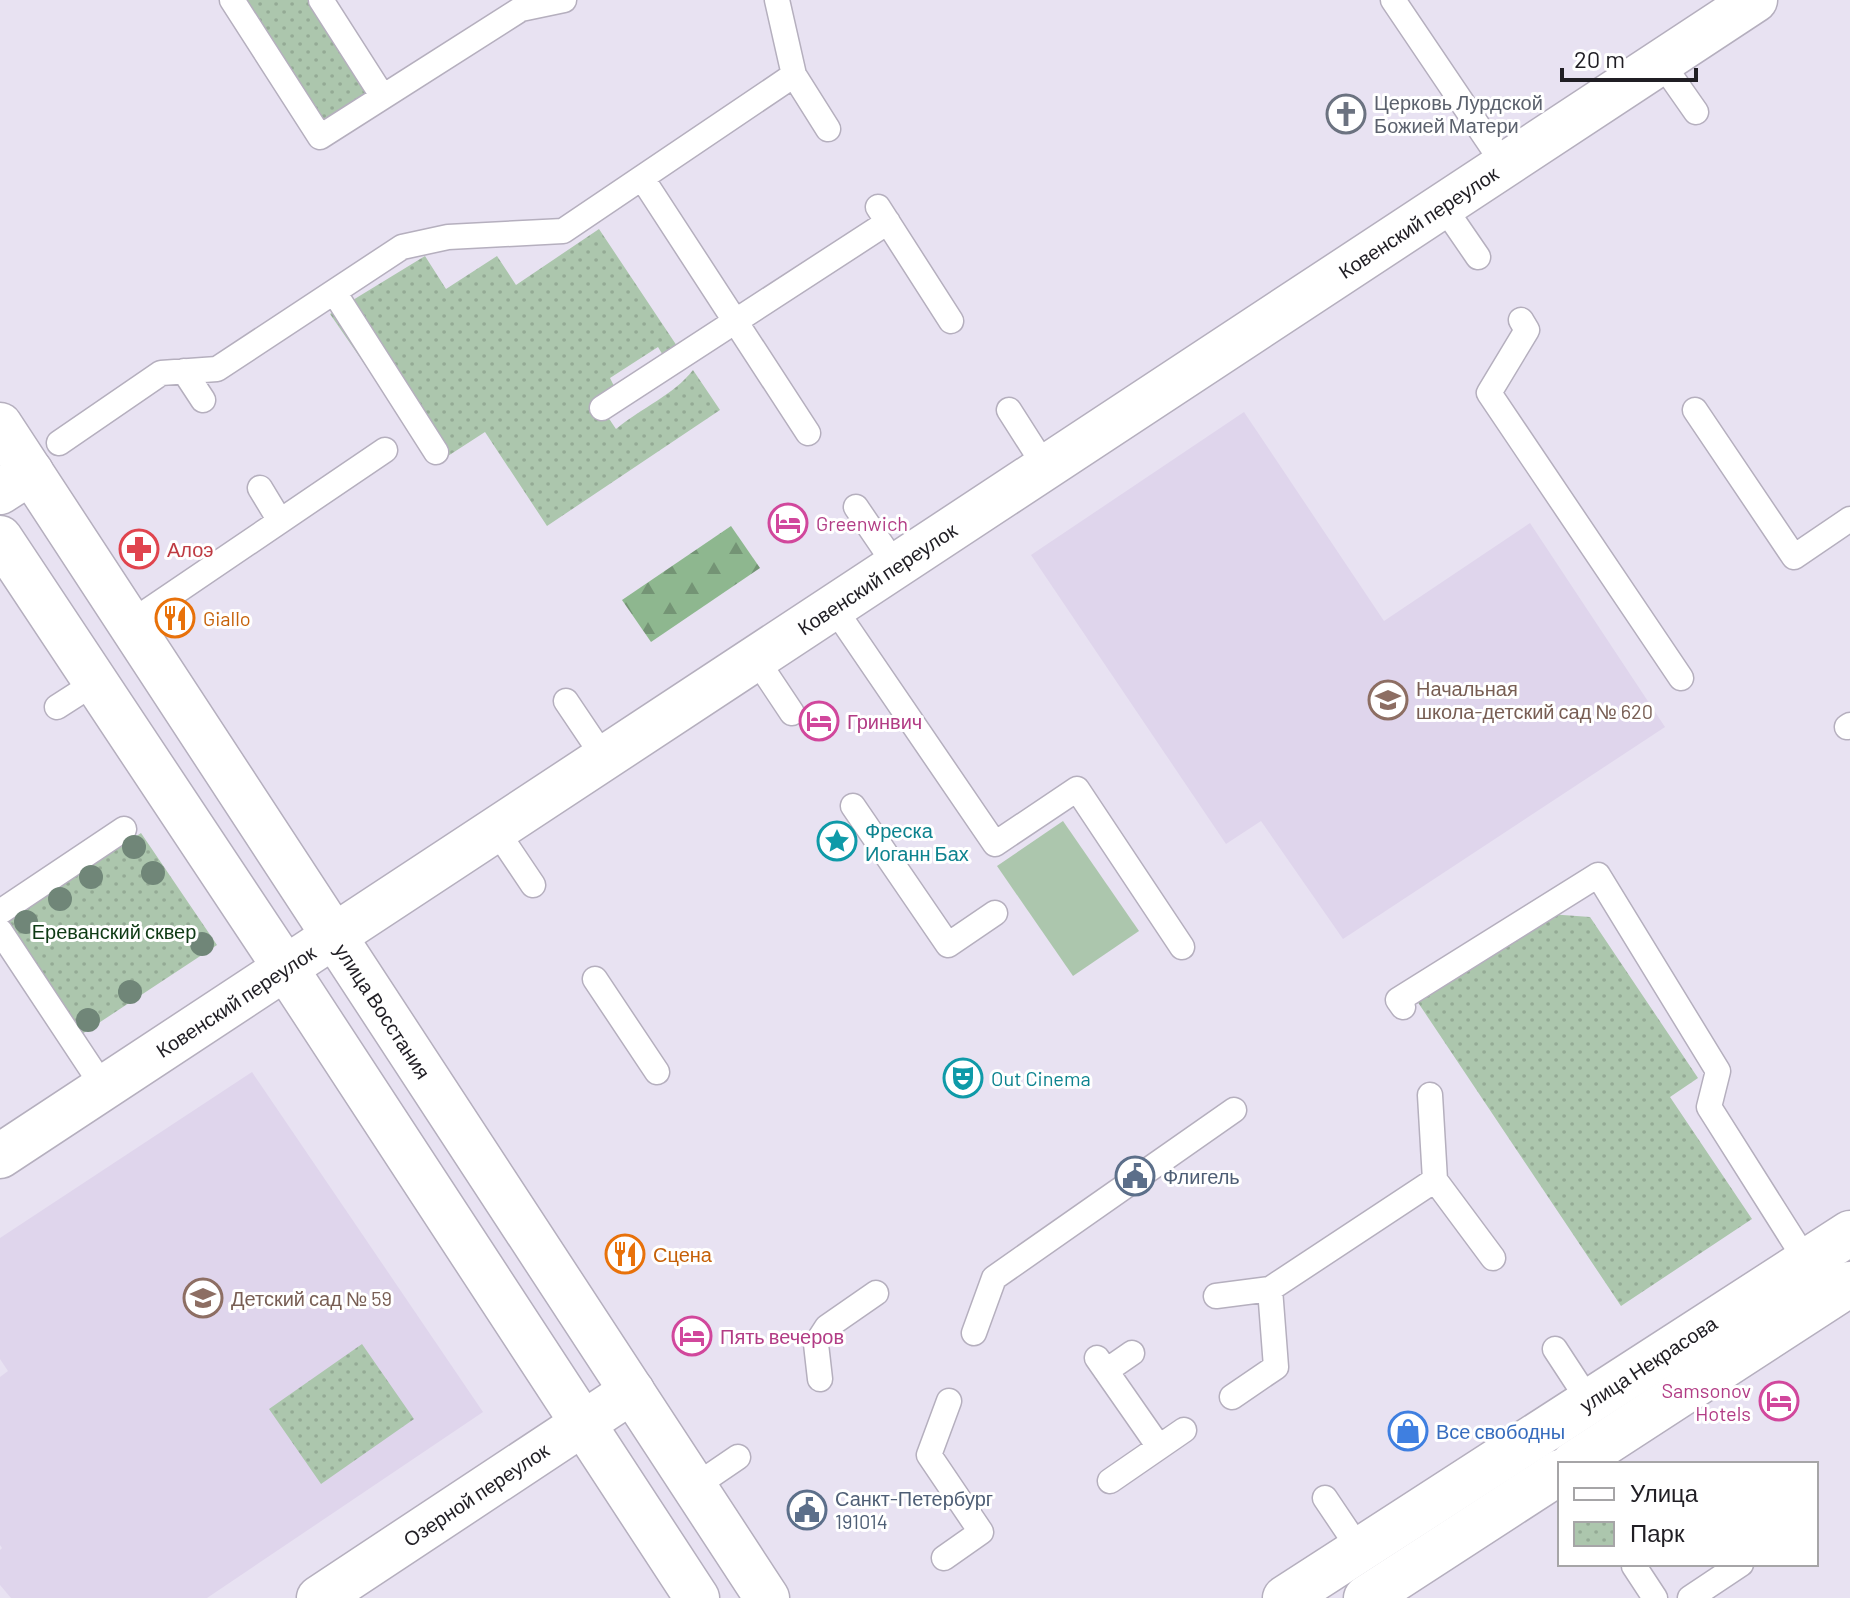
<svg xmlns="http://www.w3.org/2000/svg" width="1850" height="1598" font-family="Barlow,sans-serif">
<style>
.built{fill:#dfd5ec}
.forest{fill:url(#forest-firs)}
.park{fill:url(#park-dots)}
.pitch{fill:#acc6ad}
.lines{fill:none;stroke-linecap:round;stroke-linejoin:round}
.lane-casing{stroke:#b5afbe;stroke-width:27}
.street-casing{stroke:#b5afbe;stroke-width:47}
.secondary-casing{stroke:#b5afbe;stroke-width:47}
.lane{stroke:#fff;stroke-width:24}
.street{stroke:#fff;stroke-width:44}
.secondary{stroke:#fff;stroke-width:44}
.tree{fill:#708678}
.labels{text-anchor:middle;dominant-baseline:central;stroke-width:6;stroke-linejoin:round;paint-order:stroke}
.worship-label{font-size:20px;fill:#5b616d;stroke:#fff;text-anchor:start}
.street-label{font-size:20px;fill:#201e24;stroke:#fff}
.hotel-label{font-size:20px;fill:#b23c85;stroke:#fff;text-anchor:start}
.health-label{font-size:20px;fill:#be3a42;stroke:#fff;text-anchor:start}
.food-label{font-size:20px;fill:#c56008;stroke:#fff;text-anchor:start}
.education-label{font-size:20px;fill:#785e54;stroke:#fff;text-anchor:start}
.culture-label{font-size:20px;fill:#0d838f;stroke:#fff;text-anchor:start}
.park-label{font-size:20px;fill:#0e3a14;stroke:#fff}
.service-label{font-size:20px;fill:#4e5e75;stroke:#fff;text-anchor:start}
.shop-label{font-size:20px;fill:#366cbe;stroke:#fff;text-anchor:start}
</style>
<defs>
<pattern id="forest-firs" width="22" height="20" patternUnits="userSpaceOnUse" patternTransform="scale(2)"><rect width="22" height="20" fill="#8eb78f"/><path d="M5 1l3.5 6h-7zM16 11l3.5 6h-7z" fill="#749475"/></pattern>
<pattern id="park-dots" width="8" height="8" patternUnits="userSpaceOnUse" patternTransform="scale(2)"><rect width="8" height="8" fill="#acc6ad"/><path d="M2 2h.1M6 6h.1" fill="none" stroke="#94aa95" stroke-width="1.8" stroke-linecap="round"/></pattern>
</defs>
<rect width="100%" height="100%" fill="#e8e2f2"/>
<path class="built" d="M1244,412L1384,621L1530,523L1665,727L1343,939L1261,821L1226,844L1031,555Z
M252,1072L483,1412L207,1598H11L0,1585V1550L2,1548L0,1545V1377L8,1371L0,1359V1238Z"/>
<path class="forest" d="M731,526L760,568L651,642L622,600Z"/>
<path class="park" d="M245,0H308L367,94L322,122Z
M599,229L677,346L664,357L658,347L610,378L615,388L597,401L616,429C641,408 674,395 693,370L720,410L547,526L485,432L434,465L330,314L425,256L446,289L497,256L516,285Z
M141,833L217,945L82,1034L8,921Z
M1549,914L1590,917L1698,1078L1670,1097L1752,1219L1621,1306L1415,998Z
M362,1344L414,1419L321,1484L269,1409Z"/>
<path class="pitch" d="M1063,821L1139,931L1073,976L997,866Z"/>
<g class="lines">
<defs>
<path id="lane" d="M232,0L320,137L521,9L564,0
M321,0L383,97
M777,0L794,75
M1393,0L1505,166
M1661,62L1696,112
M642,178L808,433
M1443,206L1478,257
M878,207L951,321
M334,292L436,452
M1521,320L1527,330L1489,393L1681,678
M184,371L203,400
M602,408L888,222
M1009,410L1046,468
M1695,410L1794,557L1850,519
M59,443L161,373L217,369L402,247L448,237L563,231L794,75L828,129
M260,488L280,521
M856,507L896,566
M834,608L995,844L1077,789L1182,947
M130,623L385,450
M756,659L792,713
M566,701L605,759
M57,707L96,682
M1847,727L1850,725
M853,806L948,945L995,913
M496,830L533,885
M0,912L124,829
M0,931L104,1088
M595,979L657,1072
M1403,1007L1398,1000L1598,875L1718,1071L1709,1107L1812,1270
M1430,1095L1435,1180L1493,1258
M1216,1296L1270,1289
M974,1333L994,1278L1234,1110
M1555,1349L1589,1401
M1097,1358L1159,1447
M1106,1371L1132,1353
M820,1379L816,1344L827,1327L876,1293
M1232,1397L1276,1367L1270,1289L1435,1180
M1110,1481L1184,1430
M694,1487L738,1457
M1325,1498L1360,1550
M944,1558L981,1532L929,1455L949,1401
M1634,1566L1655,1598
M1690,1598L1741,1564"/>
<g id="street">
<path d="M0,492L31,472"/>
<path id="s1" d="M0,1156L1755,0"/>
<path id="s2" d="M319,1598L632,1391"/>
</g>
<g id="secondary">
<path id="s3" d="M0,425L767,1598"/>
<path d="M0,538L286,969L697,1598"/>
<path d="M1573,1464L1850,1284"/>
<path id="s4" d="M1285,1598L1850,1233"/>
<path d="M1366,1598L1560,1472"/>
</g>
</defs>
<use href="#lane" class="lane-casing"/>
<use href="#street" class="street-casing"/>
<use href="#secondary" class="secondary-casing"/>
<use href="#lane" class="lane"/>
<use href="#street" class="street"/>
<use href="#secondary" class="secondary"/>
</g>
<g class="tree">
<circle cx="134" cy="847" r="12"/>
<circle cx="153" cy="873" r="12"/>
<circle cx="91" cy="877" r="12"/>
<circle cx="60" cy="899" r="12"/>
<circle cx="26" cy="922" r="12"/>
<circle cx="202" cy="944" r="12"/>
<circle cx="130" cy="992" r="12"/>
<circle cx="88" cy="1020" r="12"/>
</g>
<defs>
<symbol id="church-ring" viewBox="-11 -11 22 22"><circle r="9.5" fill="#fff" stroke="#6b7280" stroke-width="1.5"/><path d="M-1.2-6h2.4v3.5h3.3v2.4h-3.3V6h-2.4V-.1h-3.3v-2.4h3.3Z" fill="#6b7280"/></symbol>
<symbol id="hotel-ring" viewBox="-11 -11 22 22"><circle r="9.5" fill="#fff" stroke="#d1479c" stroke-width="1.5"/><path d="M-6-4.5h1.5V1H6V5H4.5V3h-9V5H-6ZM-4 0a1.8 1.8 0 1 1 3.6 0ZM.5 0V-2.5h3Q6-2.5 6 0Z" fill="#d1479c"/></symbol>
<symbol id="pharmacy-ring" viewBox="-11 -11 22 22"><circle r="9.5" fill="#fff" stroke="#e0444e" stroke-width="1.5"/><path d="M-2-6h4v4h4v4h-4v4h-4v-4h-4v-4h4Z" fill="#e0444e"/></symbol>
<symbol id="restaurant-ring" viewBox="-11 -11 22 22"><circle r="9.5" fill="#fff" stroke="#e8710a" stroke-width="1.5"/><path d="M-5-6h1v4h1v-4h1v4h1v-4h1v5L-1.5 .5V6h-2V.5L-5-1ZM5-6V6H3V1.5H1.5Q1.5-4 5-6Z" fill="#e8710a"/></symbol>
<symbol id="school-ring" viewBox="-11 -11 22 22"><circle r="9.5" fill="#fff" stroke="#8d6e63" stroke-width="1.5"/><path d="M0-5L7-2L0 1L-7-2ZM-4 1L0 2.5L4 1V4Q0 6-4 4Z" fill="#8d6e63"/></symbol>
<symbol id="sight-ring" viewBox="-11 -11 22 22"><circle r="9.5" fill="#fff" stroke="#0f9aa8" stroke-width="1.5"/><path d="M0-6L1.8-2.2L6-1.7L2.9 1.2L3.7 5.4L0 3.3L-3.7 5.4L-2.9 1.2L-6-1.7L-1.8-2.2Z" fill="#0f9aa8"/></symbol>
<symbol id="theatre-ring" viewBox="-11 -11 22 22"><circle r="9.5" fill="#fff" stroke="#0f9aa8" stroke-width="1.5"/><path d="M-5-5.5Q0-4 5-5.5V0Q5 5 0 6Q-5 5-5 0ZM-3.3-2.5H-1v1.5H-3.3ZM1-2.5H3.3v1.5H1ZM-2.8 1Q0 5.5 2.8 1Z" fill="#0f9aa8"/></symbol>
<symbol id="civic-ring" viewBox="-11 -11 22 22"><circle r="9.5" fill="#fff" stroke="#5c6f8a" stroke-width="1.5"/><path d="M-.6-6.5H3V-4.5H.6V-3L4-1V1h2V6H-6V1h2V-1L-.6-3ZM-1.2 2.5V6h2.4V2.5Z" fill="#5c6f8a"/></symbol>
<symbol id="shop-ring" viewBox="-11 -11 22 22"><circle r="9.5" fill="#fff" stroke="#3f7fe0" stroke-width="1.5"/><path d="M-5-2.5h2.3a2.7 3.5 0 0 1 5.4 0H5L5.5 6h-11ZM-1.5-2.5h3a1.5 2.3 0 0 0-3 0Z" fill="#3f7fe0"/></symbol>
</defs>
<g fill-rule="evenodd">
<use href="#church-ring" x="1324" y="92" width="44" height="44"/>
<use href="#hotel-ring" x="766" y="501" width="44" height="44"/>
<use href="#pharmacy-ring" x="117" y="527" width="44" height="44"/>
<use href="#restaurant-ring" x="153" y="596" width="44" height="44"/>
<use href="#school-ring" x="1366" y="678" width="44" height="44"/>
<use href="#hotel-ring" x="797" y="699" width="44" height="44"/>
<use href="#sight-ring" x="815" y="819" width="44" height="44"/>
<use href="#theatre-ring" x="941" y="1056" width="44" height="44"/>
<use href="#civic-ring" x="1113" y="1154" width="44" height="44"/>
<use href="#restaurant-ring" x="603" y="1232" width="44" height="44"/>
<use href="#school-ring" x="181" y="1276" width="44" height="44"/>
<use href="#hotel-ring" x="670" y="1314" width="44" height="44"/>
<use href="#hotel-ring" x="1757" y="1379" width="44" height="44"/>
<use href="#shop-ring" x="1386" y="1409" width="44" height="44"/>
<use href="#civic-ring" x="785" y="1488" width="44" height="44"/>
</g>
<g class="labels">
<g class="worship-label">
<text x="1374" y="102">Церковь Лурдской<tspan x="1374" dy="23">Божией Матери</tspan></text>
</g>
<g class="street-label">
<text stroke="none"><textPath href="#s1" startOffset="1698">Ковенский переулок</textPath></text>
<text stroke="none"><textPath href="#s1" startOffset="1050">Ковенский переулок</textPath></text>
<text stroke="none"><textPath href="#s1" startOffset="282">Ковенский переулок</textPath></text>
<text stroke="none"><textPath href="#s3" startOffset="700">улица Восстания</textPath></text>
<text stroke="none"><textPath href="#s4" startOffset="432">улица Некрасова</textPath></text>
<text stroke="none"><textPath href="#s2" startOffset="188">Озерной переулок</textPath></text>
</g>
<g class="hotel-label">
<text x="816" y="523">Greenwich</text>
<text x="847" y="721">Гринвич</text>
<text x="720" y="1336">Пять вечеров</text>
<text x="1751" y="1390" text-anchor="end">Samsonov<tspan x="1751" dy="23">Hotels</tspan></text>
</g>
<g class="health-label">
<text x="167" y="549">Алоэ</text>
</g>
<g class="food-label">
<text x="203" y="618">Giallo</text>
<text x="653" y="1254">Сцена</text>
</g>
<g class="education-label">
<text x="1416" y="688">Начальная<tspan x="1416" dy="23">школа-детский сад № 620</tspan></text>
<text x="231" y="1298">Детский сад № 59</text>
</g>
<g class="culture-label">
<text x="865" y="830">Фреска<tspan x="865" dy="23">Иоганн Бах</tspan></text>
<text x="991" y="1078">Out Cinema</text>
</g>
<g class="park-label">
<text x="114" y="931">Ереванский сквер</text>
</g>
<g class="service-label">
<text x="1163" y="1176">Флигель</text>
<text x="835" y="1498">Санкт-Петербург<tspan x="835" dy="23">191014</tspan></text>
</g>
<g class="shop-label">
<text x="1436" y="1431">Все свободны</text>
</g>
</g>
<rect x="1558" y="1462" width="260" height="104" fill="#ffffff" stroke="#a6a5a7" stroke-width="2"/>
<rect x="1574" y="1488" width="40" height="12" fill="#ffffff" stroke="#a6a5a7" stroke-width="2"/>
<text x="1630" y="1502" font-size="24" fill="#201e24">Улица</text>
<rect x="1574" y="1522" width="40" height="24" fill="url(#park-dots)" stroke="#a6a5a7" stroke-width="2"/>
<text x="1630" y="1542" font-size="24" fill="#201e24">Парк</text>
<path d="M1562 68v12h134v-12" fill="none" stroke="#201e24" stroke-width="4"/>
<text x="1574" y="68" font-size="24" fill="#201e24" stroke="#ffffff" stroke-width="6" paint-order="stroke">20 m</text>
</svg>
